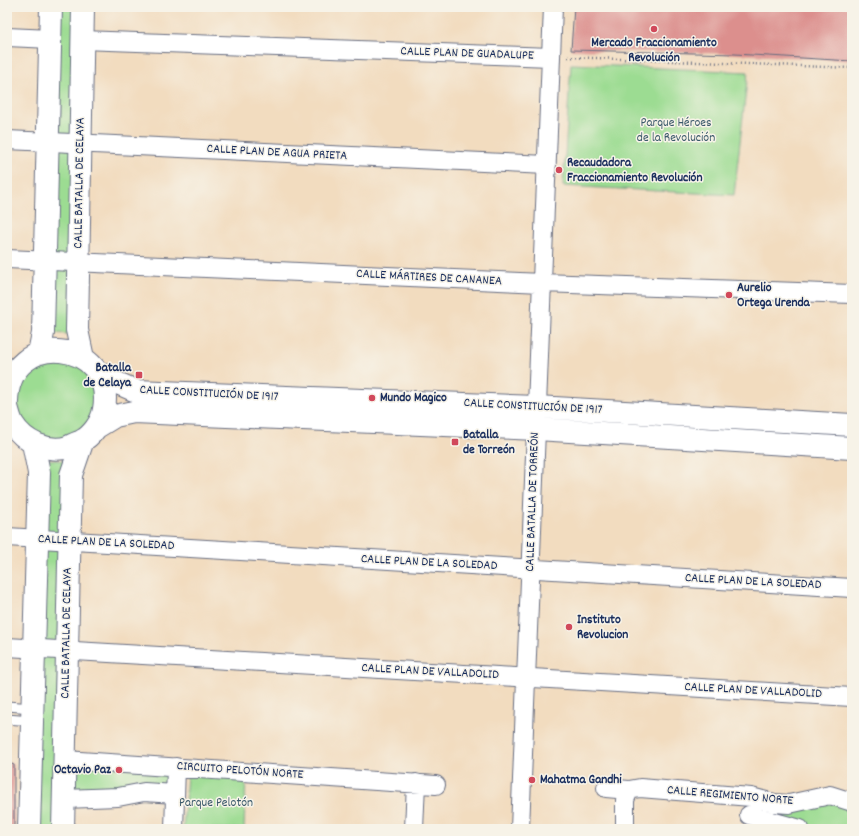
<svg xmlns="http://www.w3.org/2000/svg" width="859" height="836" font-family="Dekko,sans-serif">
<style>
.green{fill:#9cdc92;stroke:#5c8678}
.building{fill:#dc8f8d}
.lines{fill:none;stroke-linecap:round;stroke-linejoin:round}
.service-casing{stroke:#666c80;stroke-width:11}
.minor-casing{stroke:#666c80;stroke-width:20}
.tertiary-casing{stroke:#666c80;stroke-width:24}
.path{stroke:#666c80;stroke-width:2.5;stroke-dasharray:1 3;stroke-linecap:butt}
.service{stroke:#fff;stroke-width:9}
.minor{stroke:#fff;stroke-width:18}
.tertiary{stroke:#fff;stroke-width:22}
.poi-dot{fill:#d1495b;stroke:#f7f3e8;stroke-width:1.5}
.labels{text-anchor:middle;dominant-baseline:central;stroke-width:3;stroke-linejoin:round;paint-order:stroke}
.poi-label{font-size:13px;font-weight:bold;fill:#1b2f5e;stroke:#f7f3e8;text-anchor:start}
.street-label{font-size:13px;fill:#1b2f5e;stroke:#f7f3e8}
.park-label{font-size:13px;fill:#3b5a6b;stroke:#f7f3e8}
</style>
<rect width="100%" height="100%" fill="#f7f3e8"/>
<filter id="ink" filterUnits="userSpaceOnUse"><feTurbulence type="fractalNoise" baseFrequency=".025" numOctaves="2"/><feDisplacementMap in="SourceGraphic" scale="8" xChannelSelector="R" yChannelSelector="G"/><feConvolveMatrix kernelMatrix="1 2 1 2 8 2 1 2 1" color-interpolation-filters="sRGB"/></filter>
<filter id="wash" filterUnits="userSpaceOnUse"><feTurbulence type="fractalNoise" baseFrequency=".012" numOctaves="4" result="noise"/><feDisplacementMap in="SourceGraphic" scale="16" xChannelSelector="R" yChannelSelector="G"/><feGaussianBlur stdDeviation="0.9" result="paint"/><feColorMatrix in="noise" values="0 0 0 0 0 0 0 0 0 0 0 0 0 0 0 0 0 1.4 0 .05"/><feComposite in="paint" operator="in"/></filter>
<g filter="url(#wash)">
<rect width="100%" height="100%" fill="#f2dcbf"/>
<path class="green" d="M51,7H80L74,334L43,333Z
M571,64L748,72L734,195L563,186Z
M55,355L88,370L98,406L86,428L63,440L38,437L19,420L15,383L22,372Z
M36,458L76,462L62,829H31Z
M68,760L176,767L173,790L67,796Z
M187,775L246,778L244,829H183Z
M753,798L852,802V827L851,829H809L749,815Z"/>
<g id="blocks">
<path class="building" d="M574,7H852V61L735,54L571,50Z
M7,762L14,765V829H7Z"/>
</g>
</g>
<g filter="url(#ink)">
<use href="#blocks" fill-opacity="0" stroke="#666c80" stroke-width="1"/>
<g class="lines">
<defs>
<path id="service" d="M7,706L32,708
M7,719L31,721"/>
<path id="minor" d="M7,37L51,39
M82,40L551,57
M7,140L547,165
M7,259L542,283L852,294
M7,537L852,588
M7,647L852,697
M65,760L436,785
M606,788L629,790L640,788L751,797L774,803L789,804L830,795L852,802
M64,799L118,797L144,792L175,794
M749,815L800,829
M174,829L176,767
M414,829L416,783
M520,829L553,7
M625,829V800L629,790"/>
<path id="tertiary" d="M83,7L77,330L83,358
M39,353L43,333L51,7
M98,372L115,382L136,391L537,407L852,425
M7,402C8,327 116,339 104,409C102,422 92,436 80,442C76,443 72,445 68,447C48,453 24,442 13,424C10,419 9,413 7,407
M97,427L115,416L134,412L536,429L852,448
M29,829L39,473L33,443
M63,829L71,475L83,440"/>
</defs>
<use href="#service" class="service-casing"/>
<use href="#minor" class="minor-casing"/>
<use href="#tertiary" class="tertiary-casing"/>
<path class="path" d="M568,57L852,68"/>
<use href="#service" class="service"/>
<use href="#minor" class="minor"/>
<use href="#tertiary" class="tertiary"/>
</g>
</g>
<g class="poi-dot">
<circle cx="654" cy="29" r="4"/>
<circle cx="559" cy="170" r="4"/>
<circle cx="729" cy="295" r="4"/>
<rect x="135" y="371" width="8" height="8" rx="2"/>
<circle cx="372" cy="398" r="4"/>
<rect x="451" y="438" width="8" height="8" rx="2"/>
<circle cx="569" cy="627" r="4"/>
<circle cx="119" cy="770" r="4"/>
<circle cx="532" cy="780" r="4"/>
</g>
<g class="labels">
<g class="poi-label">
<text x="654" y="43" text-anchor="middle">Mercado Fraccionamiento<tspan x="654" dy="15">Revolución</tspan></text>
<text x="567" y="163">Recaudadora<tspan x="567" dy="15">Fraccionamiento Revolución</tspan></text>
<text x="737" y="288">Aurelio<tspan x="737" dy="15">Ortega Urenda</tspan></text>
<text x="131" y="368" text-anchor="end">Batalla<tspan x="131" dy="15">de Celaya</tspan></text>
<text x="380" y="398">Mundo Magico</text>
<text x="463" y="435">Batalla<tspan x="463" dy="15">de Torreón</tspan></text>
<text x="577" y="620">Instituto<tspan x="577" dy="15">Revolucion</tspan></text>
<text x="111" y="770" text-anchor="end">Octavio Paz</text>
<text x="540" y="780">Mahatma Gandhi</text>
</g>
<g class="street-label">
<text transform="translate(467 54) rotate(2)">CALLE PLAN DE GUADALUPE</text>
<text transform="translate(277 153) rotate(3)">CALLE PLAN DE AGUA PRIETA</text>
<text transform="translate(80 183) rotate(-89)">CALLE BATALLA DE CELAYA</text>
<text transform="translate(429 278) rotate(3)">CALLE MÁRTIRES DE CANANEA</text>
<text transform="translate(209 394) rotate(3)">CALLE CONSTITUCIÓN DE 1917</text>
<text transform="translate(533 407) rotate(3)">CALLE CONSTITUCIÓN DE 1917</text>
<text transform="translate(533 502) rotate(-88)">CALLE BATALLA DE TORREÓN</text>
<text transform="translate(106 543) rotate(3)">CALLE PLAN DE LA SOLEDAD</text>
<text transform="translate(429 563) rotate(3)">CALLE PLAN DE LA SOLEDAD</text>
<text transform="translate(753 582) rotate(3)">CALLE PLAN DE LA SOLEDAD</text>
<text transform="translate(67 633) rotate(-89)">CALLE BATALLA DE CELAYA</text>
<text transform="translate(430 672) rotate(3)">CALLE PLAN DE VALLADOLID</text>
<text transform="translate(753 691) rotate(3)">CALLE PLAN DE VALLADOLID</text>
<text transform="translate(240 771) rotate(4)">CIRCUITO PELOTÓN NORTE</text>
<text transform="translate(730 796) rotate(5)">CALLE REGIMIENTO NORTE</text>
</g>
<g class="park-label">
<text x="676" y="123">Parque Héroes<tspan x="676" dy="15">de la Revolución</tspan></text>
<text x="216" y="803">Parque Pelotón</text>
</g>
</g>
<rect width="859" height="836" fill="none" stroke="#f7f3e8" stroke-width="24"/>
</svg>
